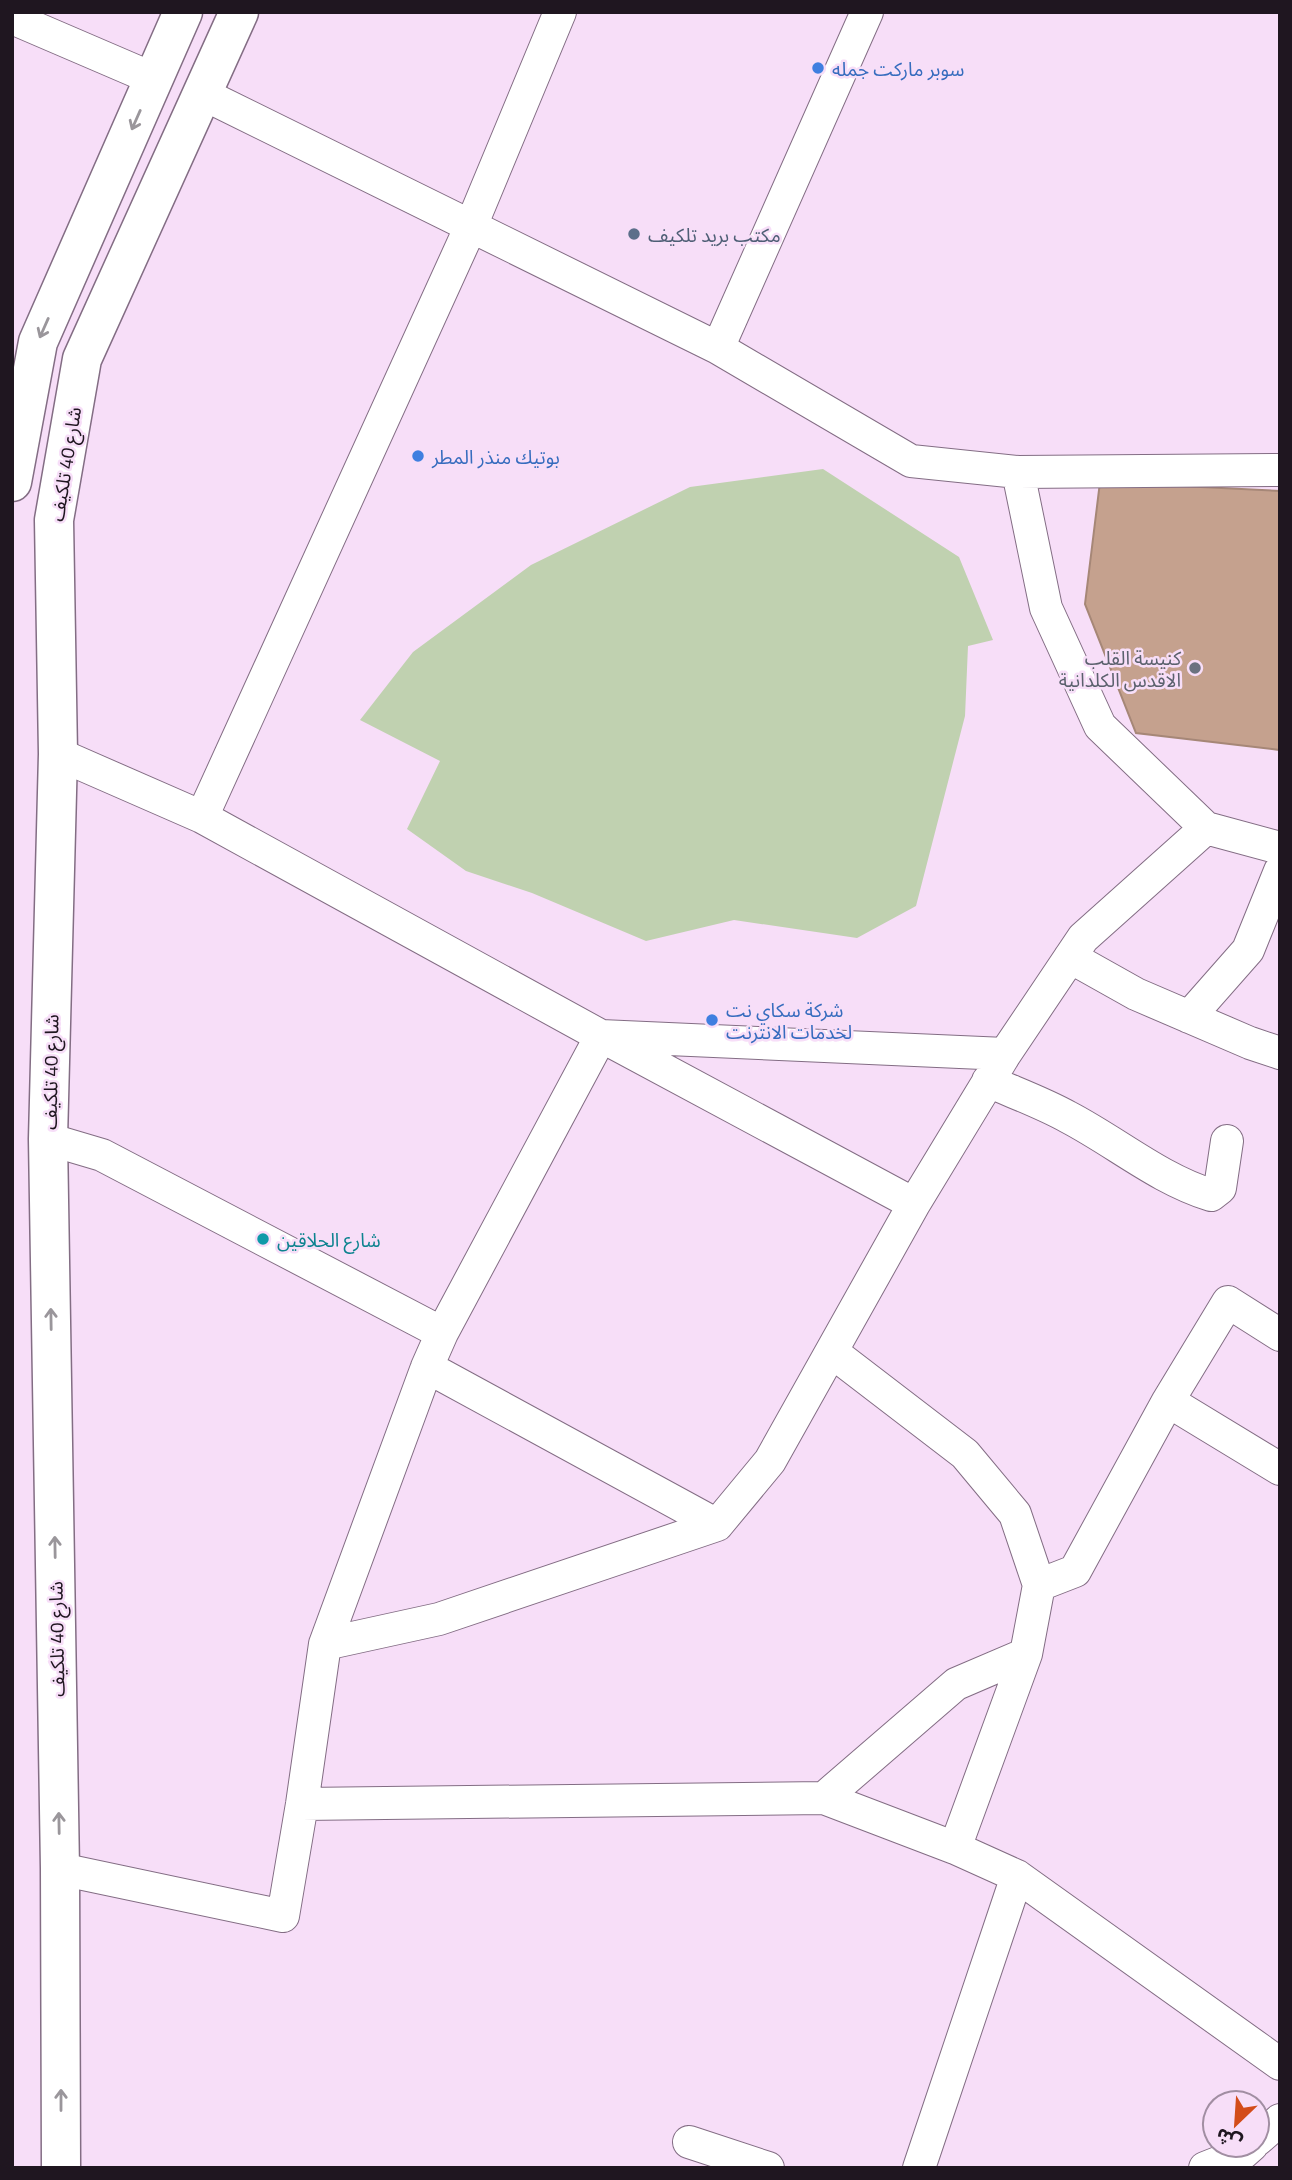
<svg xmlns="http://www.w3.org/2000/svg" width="1292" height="2180" font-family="'Titillium Web','Noto Sans Arabic',sans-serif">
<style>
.green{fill:#c0d1b0}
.building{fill:#c5a18e;stroke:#a68777;stroke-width:2}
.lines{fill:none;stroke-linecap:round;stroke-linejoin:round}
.street-casing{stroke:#836d84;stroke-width:34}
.secondary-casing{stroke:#836d84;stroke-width:41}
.street{stroke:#fff;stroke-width:32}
.secondary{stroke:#fff;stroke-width:38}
.oneway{stroke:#9a969b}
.shop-dot{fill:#3f7fe0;stroke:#f7def8;stroke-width:2.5}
.service-dot{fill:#5c6f8a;stroke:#f7def8;stroke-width:2.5}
.worship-dot{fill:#6b7280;stroke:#f7def8;stroke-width:2.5}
.culture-dot{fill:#0f9aa8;stroke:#f7def8;stroke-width:2.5}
.labels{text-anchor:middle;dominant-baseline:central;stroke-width:5;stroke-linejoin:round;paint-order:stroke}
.shop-label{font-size:19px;fill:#366cbe;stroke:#f7def8;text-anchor:start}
.service-label{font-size:19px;fill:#4e5e75;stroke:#f7def8;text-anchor:start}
.street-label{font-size:19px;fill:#1f1620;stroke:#f7def8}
.worship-label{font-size:19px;fill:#5b616d;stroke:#f7def8;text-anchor:end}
.culture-label{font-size:19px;fill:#0d838f;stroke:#f7def8;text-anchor:start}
</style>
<rect width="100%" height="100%" fill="#f7def8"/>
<path class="green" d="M823,469L959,557L993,640L968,646L965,716L916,906L857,938L734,920L646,941L532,893L466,871L407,829L440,761L360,720L413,652L531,565L690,487Z"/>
<path class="building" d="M1100,482L1280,491V750L1136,733L1085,604Z"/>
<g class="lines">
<defs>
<path id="street" d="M12,18L154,79
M203,94L718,348L911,461L1018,472L1280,470
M718,348L867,12
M1018,472L1046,608L1100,726L1206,828L1280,848
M58,754L202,817L601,1036L914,1204
M202,817L471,226L560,12
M1070,957L1136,994L1250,1043L1280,1053
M1189,1017L1248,950L1280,871
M988,1081C1015,1093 1043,1103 1068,1117C1116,1142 1159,1179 1211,1195L1220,1188L1227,1141
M48,1139L102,1155L442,1333
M832,1352L965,1454L1015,1514L1039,1585L1026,1654L955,1848
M427,1367L717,1525
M1168,1401L1280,1469
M1039,1585L1075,1571L1168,1401L1228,1302L1280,1335
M325,1644L439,1619L717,1525L770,1461L914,1204L1005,1054L1083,938L1206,828
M824,1798L956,1684L1026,1654
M302,1804L824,1798L955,1848L1017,1876L1280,2064
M60,1869L283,1916L302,1804L325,1644L427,1367L442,1333L601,1036L1005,1054
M1257,2140L1280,2120
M689,2142L768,2168
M919,2168L1017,1876
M1205,2168L1243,2153L1252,2145"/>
<path id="secondary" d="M12,482L38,342L183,12
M61,2168L60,1869L48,1139L58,754L54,520L82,359L239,12"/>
</defs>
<use href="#street" class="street-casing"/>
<use href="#secondary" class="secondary-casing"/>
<use href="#street" class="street"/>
<use href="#secondary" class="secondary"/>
</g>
<defs><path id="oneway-shaft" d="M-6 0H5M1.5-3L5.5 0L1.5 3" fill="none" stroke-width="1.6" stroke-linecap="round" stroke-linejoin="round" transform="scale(1.75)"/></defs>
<g class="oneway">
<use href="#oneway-shaft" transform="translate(136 120) rotate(114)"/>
<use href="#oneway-shaft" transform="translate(44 328) rotate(114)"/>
<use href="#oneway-shaft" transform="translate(51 1319) rotate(-91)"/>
<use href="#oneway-shaft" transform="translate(55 1547) rotate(-91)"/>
<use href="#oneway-shaft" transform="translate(59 1823) rotate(-91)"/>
<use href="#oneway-shaft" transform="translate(61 2100) rotate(-90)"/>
</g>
<g class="shop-dot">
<circle cx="818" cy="68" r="7"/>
<circle cx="418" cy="456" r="7"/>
<circle cx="712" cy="1020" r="7"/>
</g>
<circle class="service-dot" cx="634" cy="234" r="7"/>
<circle class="worship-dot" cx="1195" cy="668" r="7"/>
<circle class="culture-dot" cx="263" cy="1239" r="7"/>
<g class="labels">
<g class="shop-label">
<text x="832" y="68">سوبر ماركت جمله</text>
<text x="432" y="456">بوتيك منذر المطر</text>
<text x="726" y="1009">شركة سكاي نت<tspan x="726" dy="22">لخدمات الانترنت</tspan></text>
</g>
<g class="service-label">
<text x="648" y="234">مكتب بريد تلكيف</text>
</g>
<g class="street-label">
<text transform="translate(65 464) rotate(-81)">شارع 40 تلكيف</text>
<text transform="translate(50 1072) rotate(-89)">شارع 40 تلكيف</text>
<text transform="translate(56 1639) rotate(-91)">شارع 40 تلكيف</text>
</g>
<g class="worship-label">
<text x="1181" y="657">كنيسة القلب<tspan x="1181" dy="22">الاقدس الكلدانية</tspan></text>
</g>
<g class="culture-label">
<text x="277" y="1239">شارع الحلاقين</text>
</g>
</g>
<rect width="1292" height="2180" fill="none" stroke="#1f1620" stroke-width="28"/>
<g transform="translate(1236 2124) rotate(205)"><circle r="33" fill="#f7def8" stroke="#a18ea2" stroke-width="2"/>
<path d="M0-5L12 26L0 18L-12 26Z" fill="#d34c19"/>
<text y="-10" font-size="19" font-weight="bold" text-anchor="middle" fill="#1f1620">ش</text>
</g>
</svg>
